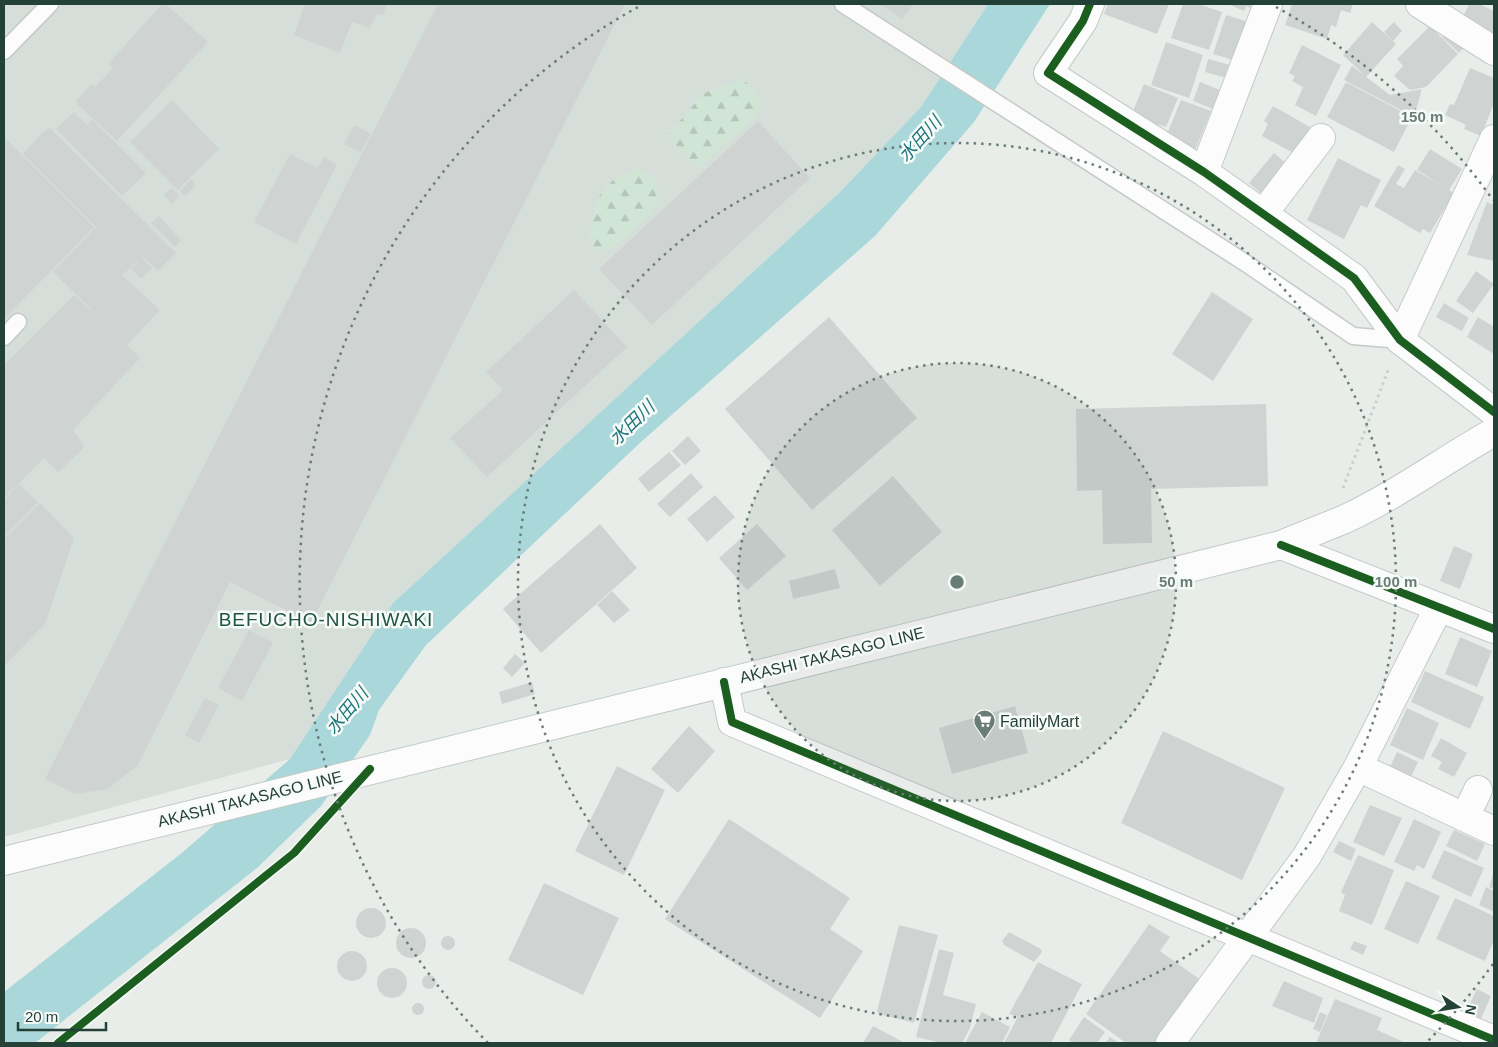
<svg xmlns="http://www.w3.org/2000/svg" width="1498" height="1047" font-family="Arial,'Noto Sans JP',sans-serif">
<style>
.built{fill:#d6deda}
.forest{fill:url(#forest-firs)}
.water{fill:#aad7d9}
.building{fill:#cfd4d2}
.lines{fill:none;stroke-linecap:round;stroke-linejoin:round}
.lane-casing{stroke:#c5cac7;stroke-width:19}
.street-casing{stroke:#c5cac7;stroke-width:30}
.secondary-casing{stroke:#c3cac7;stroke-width:30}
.path{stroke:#c7cecb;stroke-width:3;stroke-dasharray:2.5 4;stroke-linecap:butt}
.lane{stroke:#fcfcfc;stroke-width:16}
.street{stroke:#fcfcfc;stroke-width:28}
.secondary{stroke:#fcfcfc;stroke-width:28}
.cycleway-casing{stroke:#f7fbf8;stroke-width:11}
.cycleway{stroke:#1b5e20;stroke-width:8}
.ring{fill:none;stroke:#697d76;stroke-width:2.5;stroke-dasharray:2.5 5}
.labels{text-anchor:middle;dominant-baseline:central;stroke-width:5;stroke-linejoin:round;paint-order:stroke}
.street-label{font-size:16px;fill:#244137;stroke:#f7fbf8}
.poi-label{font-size:16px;fill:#244137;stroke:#f7fbf8;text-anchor:start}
.water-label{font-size:18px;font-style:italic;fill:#1e767d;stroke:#f7fbf8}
.quarter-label{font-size:19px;letter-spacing:1px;fill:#205442;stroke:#f7fbf8}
.centre{fill:#697d76;stroke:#f7fbf8;stroke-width:2.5}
.ring-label{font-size:15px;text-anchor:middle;font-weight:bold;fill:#697d76;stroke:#f7fbf8;stroke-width:5;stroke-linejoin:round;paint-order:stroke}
</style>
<defs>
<pattern id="forest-firs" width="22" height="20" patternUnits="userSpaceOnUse" patternTransform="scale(1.25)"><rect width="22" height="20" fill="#d1e5d6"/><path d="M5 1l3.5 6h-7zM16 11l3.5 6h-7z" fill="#b3c6b8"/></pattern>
</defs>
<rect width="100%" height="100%" fill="#e8edea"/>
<path class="built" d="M4,4H988L921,107L841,191L393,603L290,759L4,837Z"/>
<path class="forest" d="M743,79L761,98L758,115L698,168L667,136L704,93Z
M638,168L655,178L659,200L651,215L611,248L596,251L589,234L599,196L612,181Z"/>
<path class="water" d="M988,4H1050L974,122L875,236L642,441L426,645L379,710L370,735L321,806L257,868L35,1043H4V992L183,852L290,759L393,603L841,191L921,107Z"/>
<path class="building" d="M162,4H166L208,42L117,141L75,102L91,84L95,87L113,68L108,64Z
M305,4H387L383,15L377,14L370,28L352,22L340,53L294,35Z
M438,4H625L311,623L230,582L138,765L108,789L75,794L45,779Z
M880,4H913L902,19Z
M1108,4H1169L1157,34L1104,14Z
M1183,4H1198L1222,12L1209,50L1171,38Z
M1228,4H1252L1250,8L1246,6L1244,11Z
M1292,4H1353L1350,13L1341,10L1336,27L1331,25L1327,39L1285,25Z
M1469,4H1479L1494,11V36L1461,21Z
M1226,15L1249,22L1236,61L1213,54Z
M1372,22L1396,44L1366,77L1343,55Z
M1394,22L1402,31L1393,41L1384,32Z
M1430,26L1458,54L1426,87L1410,90L1394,76L1403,66L1397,59Z
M1448,31L1464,47L1459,53L1442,37Z
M1166,42L1203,55L1189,98L1151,85Z
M1302,45L1341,65L1316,116L1295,105L1303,87L1292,81L1295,76L1289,73Z
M1208,59L1230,65L1227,78L1205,72Z
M1352,66L1390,95L1422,89L1414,117L1344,80Z
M1470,68L1494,78V103L1481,136L1464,129L1466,125L1445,115L1450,104L1454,105Z
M1200,82L1220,90L1213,109L1193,101Z
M1346,82L1412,117L1394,152L1327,117Z
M1144,84L1178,98L1166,127L1156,124L1154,129L1130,119Z
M172,100L219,149L178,190L130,142Z
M1181,100L1211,111L1194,153L1178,146L1180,140L1167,134Z
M1273,106L1310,127L1295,154L1262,136L1268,124L1264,121Z
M74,112L87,125L92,119L146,173L122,196L56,129Z
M758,121L810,178L652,325L599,269Z
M354,125L371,134L360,153L344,144Z
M50,128L176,253L158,271L143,257L122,275L160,310L127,345L140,358L73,430L84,445L83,449L58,472L44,458L4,498V365L74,295L104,322L53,272L96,227L23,154L44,131Z
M4,137L94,227L4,319Z
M1430,149L1462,169L1449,190L1454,193L1430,233L1423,229L1420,233L1374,206L1398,165L1405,169L1396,184L1404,188L1415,170L1443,187L1417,170Z
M1274,153L1288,165L1263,195L1249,183Z
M290,154L317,168L324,157L337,165L296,244L254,222Z
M1338,158L1381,180L1367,208L1361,205L1344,239L1307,220Z
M191,179L196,185L185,196L180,191Z
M172,188L179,196L172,204L164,195Z
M1487,202L1494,205V261L1467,255Z
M159,216L181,240L175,247L151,223Z
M142,258L152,268L141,279L131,269Z
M1476,271L1494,284L1473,313L1456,301Z
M574,290L627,347L487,477L450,438L503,390L486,372Z
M1212,292L1253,319L1213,381L1172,354Z
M1444,303L1469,318L1462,331L1436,317Z
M829,317L917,418L812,510L725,409Z
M1478,317L1494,327V354L1467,337Z
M1266,404L1268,486L1151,489L1152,543L1103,544L1102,490L1077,491L1076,409Z
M688,436L701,451L685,465L672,451Z
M669,452L681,465L649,492L638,479Z
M691,473L703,487L670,517L657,504Z
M893,476L942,532L880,586L832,530Z
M19,484L38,502L4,537V500Z
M715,495L735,517L707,542L687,519Z
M40,503L74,538L45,624L4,666V539Z
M600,524L637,568L541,653L503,609Z
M757,524L786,556L747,590L719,558Z
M1454,546L1473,554L1460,589L1440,581Z
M835,569L840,588L793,599L789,581Z
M612,591L630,610L614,623L597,605Z
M249,630L273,643L242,701L218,688Z
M1460,637L1492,651L1477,687L1445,674Z
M515,654L525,663L512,677L503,668Z
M1425,671L1484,697L1470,729L1411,702Z
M532,682L535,694L502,704L499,692Z
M205,698L219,705L199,743L185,735Z
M1015,706L1028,753L952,774L939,728Z
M1407,708L1439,723L1423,760L1390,745Z
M689,726L715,751L678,793L651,769Z
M1163,731L1285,788L1242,880L1121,823Z
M1441,738L1467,753L1454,777L1438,769L1442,762L1431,756Z
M1397,752L1418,762L1411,777L1390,767Z
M617,766L665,790L624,875L575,851Z
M1370,805L1402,818L1384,856L1353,842Z
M729,819L850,898L830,929L863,951L820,1018L665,919Z
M1414,819L1441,832L1424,869L1417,865L1414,871L1394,862Z
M1454,830L1485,844L1477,861L1446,846Z
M1339,841L1356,849L1351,861L1333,852Z
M1444,850L1484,868L1471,897L1431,878Z
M1358,855L1394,870L1372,925L1339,911L1345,895L1341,892Z
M1494,872V889L1489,887Z
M1406,881L1440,896L1418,944L1384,929Z
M544,883L619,918L583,995L508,960Z
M1486,887L1494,891V912L1479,905Z
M1455,898L1494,916V940L1485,961L1436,939Z
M356 923a15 15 0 1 1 30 0a15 15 0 1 1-30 0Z
M1149,924L1170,937L1160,951L1202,981L1157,1043H1126L1086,1014Z
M899,925L938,935L914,1023L879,1014L877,1011Z
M396 943a15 15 0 1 1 30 0a15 15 0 1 1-30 0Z
M1009,932L1041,949L1042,952L1034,962L1004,945L1002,941Z
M441 943a7 7 0 1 1 14 0a7 7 0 1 1-14 0Z
M1354,941L1367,946L1363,955L1350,949Z
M939,949L954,953L943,995L976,1004L970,1028L962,1043H942L916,1037Z
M337 966a15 15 0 1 1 30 0a15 15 0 1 1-30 0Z
M1038,962L1082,984L1051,1043H1004L1018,1017L1009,1014Z
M377 983a15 15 0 1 1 30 0a15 15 0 1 1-30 0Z
M422 982a7 7 0 1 1 14 0a7 7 0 1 1-14 0Z
M1284,981L1323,998L1314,1023L1272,1006Z
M1477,989L1491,996L1480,1021L1465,1014Z
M1335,999L1382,1018L1377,1030L1406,1043H1316Z
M412 1009a6 6 0 1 1 12 0a6 6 0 1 1-12 0Z
M982,1012L1010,1027L1002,1043H965Z
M1320,1012L1327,1015L1320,1032L1313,1029Z
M1084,1017L1105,1032L1097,1043H1073L1069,1040Z
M873,1026L905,1043H863Z
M1110,1037L1119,1043H1105Z"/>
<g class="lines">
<defs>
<path id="lane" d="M843,4L1247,264L1353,336L1400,340
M4,51L50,4
M4,337L18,322"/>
<path id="street" d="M1090,4L1083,21L1048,73L1204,172L1354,278L1400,340L1494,139
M1420,4L1494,51
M1204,172L1268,4
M1263,214L1321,138
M1281,545L1494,629
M724,682L732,722L1494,1040
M1358,767L1494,831
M1465,817L1478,790
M1170,1043L1307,856L1358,767L1439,607"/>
<path id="secondary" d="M1400,340L1494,412
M4,861L1281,545C1302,536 1324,528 1345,519C1397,495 1444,460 1494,432"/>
</defs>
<use href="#lane" class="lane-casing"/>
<use href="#street" class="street-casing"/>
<use href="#secondary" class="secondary-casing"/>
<path class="path" d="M1343,488L1389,368"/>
<use href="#lane" class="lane"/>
<use href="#street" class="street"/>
<use href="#secondary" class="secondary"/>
<defs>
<path id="cycleway" d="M1090,4L1083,21L1048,73L1204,172L1354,278L1400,340L1494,412
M1281,545L1494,629
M724,682L732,722L1494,1040
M58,1043L294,853L370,769"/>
</defs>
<use href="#cycleway" class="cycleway-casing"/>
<use href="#cycleway" class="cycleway"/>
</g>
<circle cx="957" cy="582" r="219" fill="#697d76" fill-opacity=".12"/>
<g class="ring">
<circle cx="957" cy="582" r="219"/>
<circle cx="957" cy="582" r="439"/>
<path d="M1493 964A658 658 0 0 1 1426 1043M488 1043A658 658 0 0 1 638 7M1276 7A658 658 0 0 1 1493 200"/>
</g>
<defs>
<symbol id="supermarket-pin" viewBox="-11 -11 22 30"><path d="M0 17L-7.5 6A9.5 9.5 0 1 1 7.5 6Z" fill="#697d76" stroke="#f7fbf8"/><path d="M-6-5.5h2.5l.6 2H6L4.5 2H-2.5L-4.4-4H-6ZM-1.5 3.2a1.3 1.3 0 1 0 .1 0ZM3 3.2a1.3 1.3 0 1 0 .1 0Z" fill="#fff"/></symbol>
</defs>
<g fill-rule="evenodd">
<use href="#supermarket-pin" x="972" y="708" width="25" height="34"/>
</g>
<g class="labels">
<g class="street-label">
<text transform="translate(832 655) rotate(-14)">AKASHI TAKASAGO LINE</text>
<text transform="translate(250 799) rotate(-14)">AKASHI TAKASAGO LINE</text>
</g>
<g class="poi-label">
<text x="1000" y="721">FamilyMart</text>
</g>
<g class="water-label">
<text transform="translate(920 139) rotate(-48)">水田川</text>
<text transform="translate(632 423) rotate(-44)">水田川</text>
<text transform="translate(347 711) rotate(-50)">水田川</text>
</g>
<g class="quarter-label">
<text x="326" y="619">BEFUCHO-NISHIWAKI</text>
</g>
</g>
<circle cx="957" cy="582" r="8" class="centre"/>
<g class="ring-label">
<text x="1422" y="122">150 m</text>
<text x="1176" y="587">50 m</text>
<text x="1396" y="587">100 m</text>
</g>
<rect width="1498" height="1047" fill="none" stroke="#244137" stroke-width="10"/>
<g transform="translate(1458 1007) rotate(102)" stroke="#f7fbf8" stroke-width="4" paint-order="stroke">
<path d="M0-4L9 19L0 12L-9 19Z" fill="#244137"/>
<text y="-8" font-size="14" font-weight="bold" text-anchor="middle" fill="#244137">N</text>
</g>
<path d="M18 1022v8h88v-8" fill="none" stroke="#244137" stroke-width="2.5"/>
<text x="25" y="1022" font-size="15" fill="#244137" stroke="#f7fbf8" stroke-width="4" paint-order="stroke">20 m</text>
</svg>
